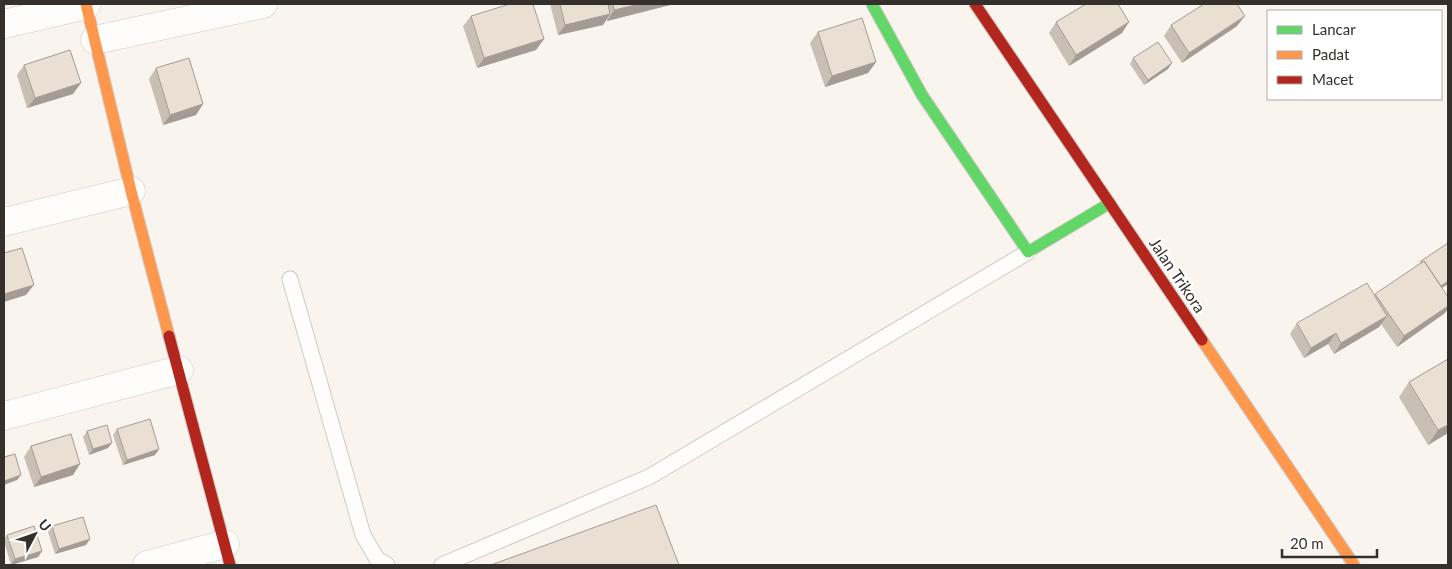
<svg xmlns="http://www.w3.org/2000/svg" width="1452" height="569" font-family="Lato,sans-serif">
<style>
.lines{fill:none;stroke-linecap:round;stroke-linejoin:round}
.lane-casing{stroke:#cecac5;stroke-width:17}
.street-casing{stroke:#cecac5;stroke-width:29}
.fast-casing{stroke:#cecac5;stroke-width:13}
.slow-casing{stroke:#cecac5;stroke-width:13}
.jam-casing{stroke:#cecac5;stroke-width:13}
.lane{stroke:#fefdfc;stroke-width:15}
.street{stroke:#fefdfc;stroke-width:28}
.fast{stroke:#63d668;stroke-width:11}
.slow{stroke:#ff974d;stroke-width:11}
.jam{stroke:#b3261e;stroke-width:11}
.wall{fill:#c9c0b5}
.shaded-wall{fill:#a49c94}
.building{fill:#eadfd3;stroke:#a49c94}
.labels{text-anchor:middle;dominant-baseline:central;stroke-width:4.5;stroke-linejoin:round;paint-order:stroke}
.street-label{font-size:16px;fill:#35302b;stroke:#fff}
</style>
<rect width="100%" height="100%" fill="#f9f4ee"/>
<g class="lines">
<defs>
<path id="lane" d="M290,279L363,535L377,559L387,565
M442,565L649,477L1028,252"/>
<path id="street" d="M4,24L86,5
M95,40L263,4
M4,222L131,191
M4,416L179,370
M147,565L225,544"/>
<path id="fast" d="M872,4L922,95L1028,252L1110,203"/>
<path id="slow" d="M86,4L131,191L169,336
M1202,340L1354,565"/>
<path id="jam" d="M975,4L1202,340
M169,336L230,565"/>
</defs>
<use href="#lane" class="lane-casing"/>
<use href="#street" class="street-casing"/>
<use href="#fast" class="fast-casing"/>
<use href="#slow" class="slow-casing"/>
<use href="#jam" class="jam-casing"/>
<use href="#lane" class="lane"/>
<use href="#street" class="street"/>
<use href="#fast" class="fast"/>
<use href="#slow" class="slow"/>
<use href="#jam" class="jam"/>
</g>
<path class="wall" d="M550,4H674L607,21V19L603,25L558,35Z
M471,16L544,39L536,50L477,68L463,26Z
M1056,22L1122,33L1069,66L1049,33Z
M1171,25L1237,26L1182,63L1164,36Z
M818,32L876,62L868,73L825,87L810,43Z
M1133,58L1168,69L1144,85L1130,64Z
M24,65L73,94L27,108L17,75Z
M156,68L203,104L196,115L163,125L149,79Z
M1448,243V284L1442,288L1445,313L1397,347L1381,324L1379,327L1334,354L1328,344L1304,358L1290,334L1297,323L1375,296L1418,266L1421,261Z
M1409,382L1448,433L1428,445L1399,397Z
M117,429L159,449L155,455L123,465L113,435Z
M87,431L108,448L89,455L83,437Z
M31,446L73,475L34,487L24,457Z
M52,526L86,545L55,554L48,532Z
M7,535L42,551L38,557L11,565L4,541V540Z"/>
<path class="shaded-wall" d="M640,4H674L607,21L614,10Z
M610,14L603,25L558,35L565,25Z
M1245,16L1237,26L1182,63L1189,53Z
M1129,22L1122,33L1069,66L1076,55Z
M544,39L536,50L477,68L484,58Z
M876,62L868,73L825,87L832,76Z
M1172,63L1168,69L1144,85L1148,80Z
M81,83L73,94L27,108L35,98Z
M203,104L196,115L163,125L170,115Z
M1448,281V284L1434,293L1438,287Z
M34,285L26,295L4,302V294Z
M1448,306V309L1445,313L1397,347L1404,336Z
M1387,316L1379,327L1334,354L1341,343Z
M1336,333L1328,344L1304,358L1311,348Z
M1448,425V433L1428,445L1438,430Z
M112,443L108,448L89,455L93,449Z
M159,449L155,455L123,465L127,460Z
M80,464L73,475L34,487L41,477Z
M21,475L17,480L4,485V481Z
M90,539L86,545L55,554L59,549Z
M42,551L38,557L11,565L15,559Z"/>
<path class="building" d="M510,4H533L544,39L484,58L471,16Z
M560,4H608L610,14L565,25Z
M613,4H640L614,10Z
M1086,4H1118L1129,22L1076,55L1056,22Z
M1204,4H1237L1245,16L1189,53L1171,25Z
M862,18L876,62L832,76L818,32Z
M1158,42L1172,63L1148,80L1133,58Z
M70,50L81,83L35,98L24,65Z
M189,58L203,104L170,115L156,68Z
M1448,243V281L1441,286L1424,261L1422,263L1421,261Z
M22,248L34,285L4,294V253Z
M1424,261L1448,297V306L1404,336L1375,294Z
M1367,283L1387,316L1341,343L1336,333L1311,348L1297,323Z
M1448,359V425L1438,430L1409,382Z
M150,419L159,449L127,460L117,429Z
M107,425L112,443L93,449L87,431Z
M71,434L80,464L41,477L31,446Z
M15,454L21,475L4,481V457Z
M656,505L679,565H491Z
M83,517L90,539L59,549L52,526Z
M34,526L42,551L15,559L7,535Z"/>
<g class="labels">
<g class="street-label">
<text transform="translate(1178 275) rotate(56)">Jalan Trikora</text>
</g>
</g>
<rect width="1452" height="569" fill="none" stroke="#35302b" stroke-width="10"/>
<rect x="1267" y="10" width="175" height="90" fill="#ffffff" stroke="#aeacaa"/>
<rect x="1277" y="26" width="25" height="8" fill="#63d668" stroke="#aeacaa"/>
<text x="1312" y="35" font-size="15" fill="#35302b">Lancar</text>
<rect x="1277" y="51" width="25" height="8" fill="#ff974d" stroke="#aeacaa"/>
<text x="1312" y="60" font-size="15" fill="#35302b">Padat</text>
<rect x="1277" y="76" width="25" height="8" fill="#b3261e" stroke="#aeacaa"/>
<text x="1312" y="85" font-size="15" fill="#35302b">Macet</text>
<g transform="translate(35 534) rotate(49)" stroke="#ffffff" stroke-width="4" paint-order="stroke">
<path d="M0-4L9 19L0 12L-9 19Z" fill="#35302b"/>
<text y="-8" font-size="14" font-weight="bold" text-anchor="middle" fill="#35302b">U</text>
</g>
<path d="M1282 549v8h95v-8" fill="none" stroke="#35302b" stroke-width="2.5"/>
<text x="1290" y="549" font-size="15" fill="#35302b" stroke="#ffffff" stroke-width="4" paint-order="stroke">20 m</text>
</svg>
